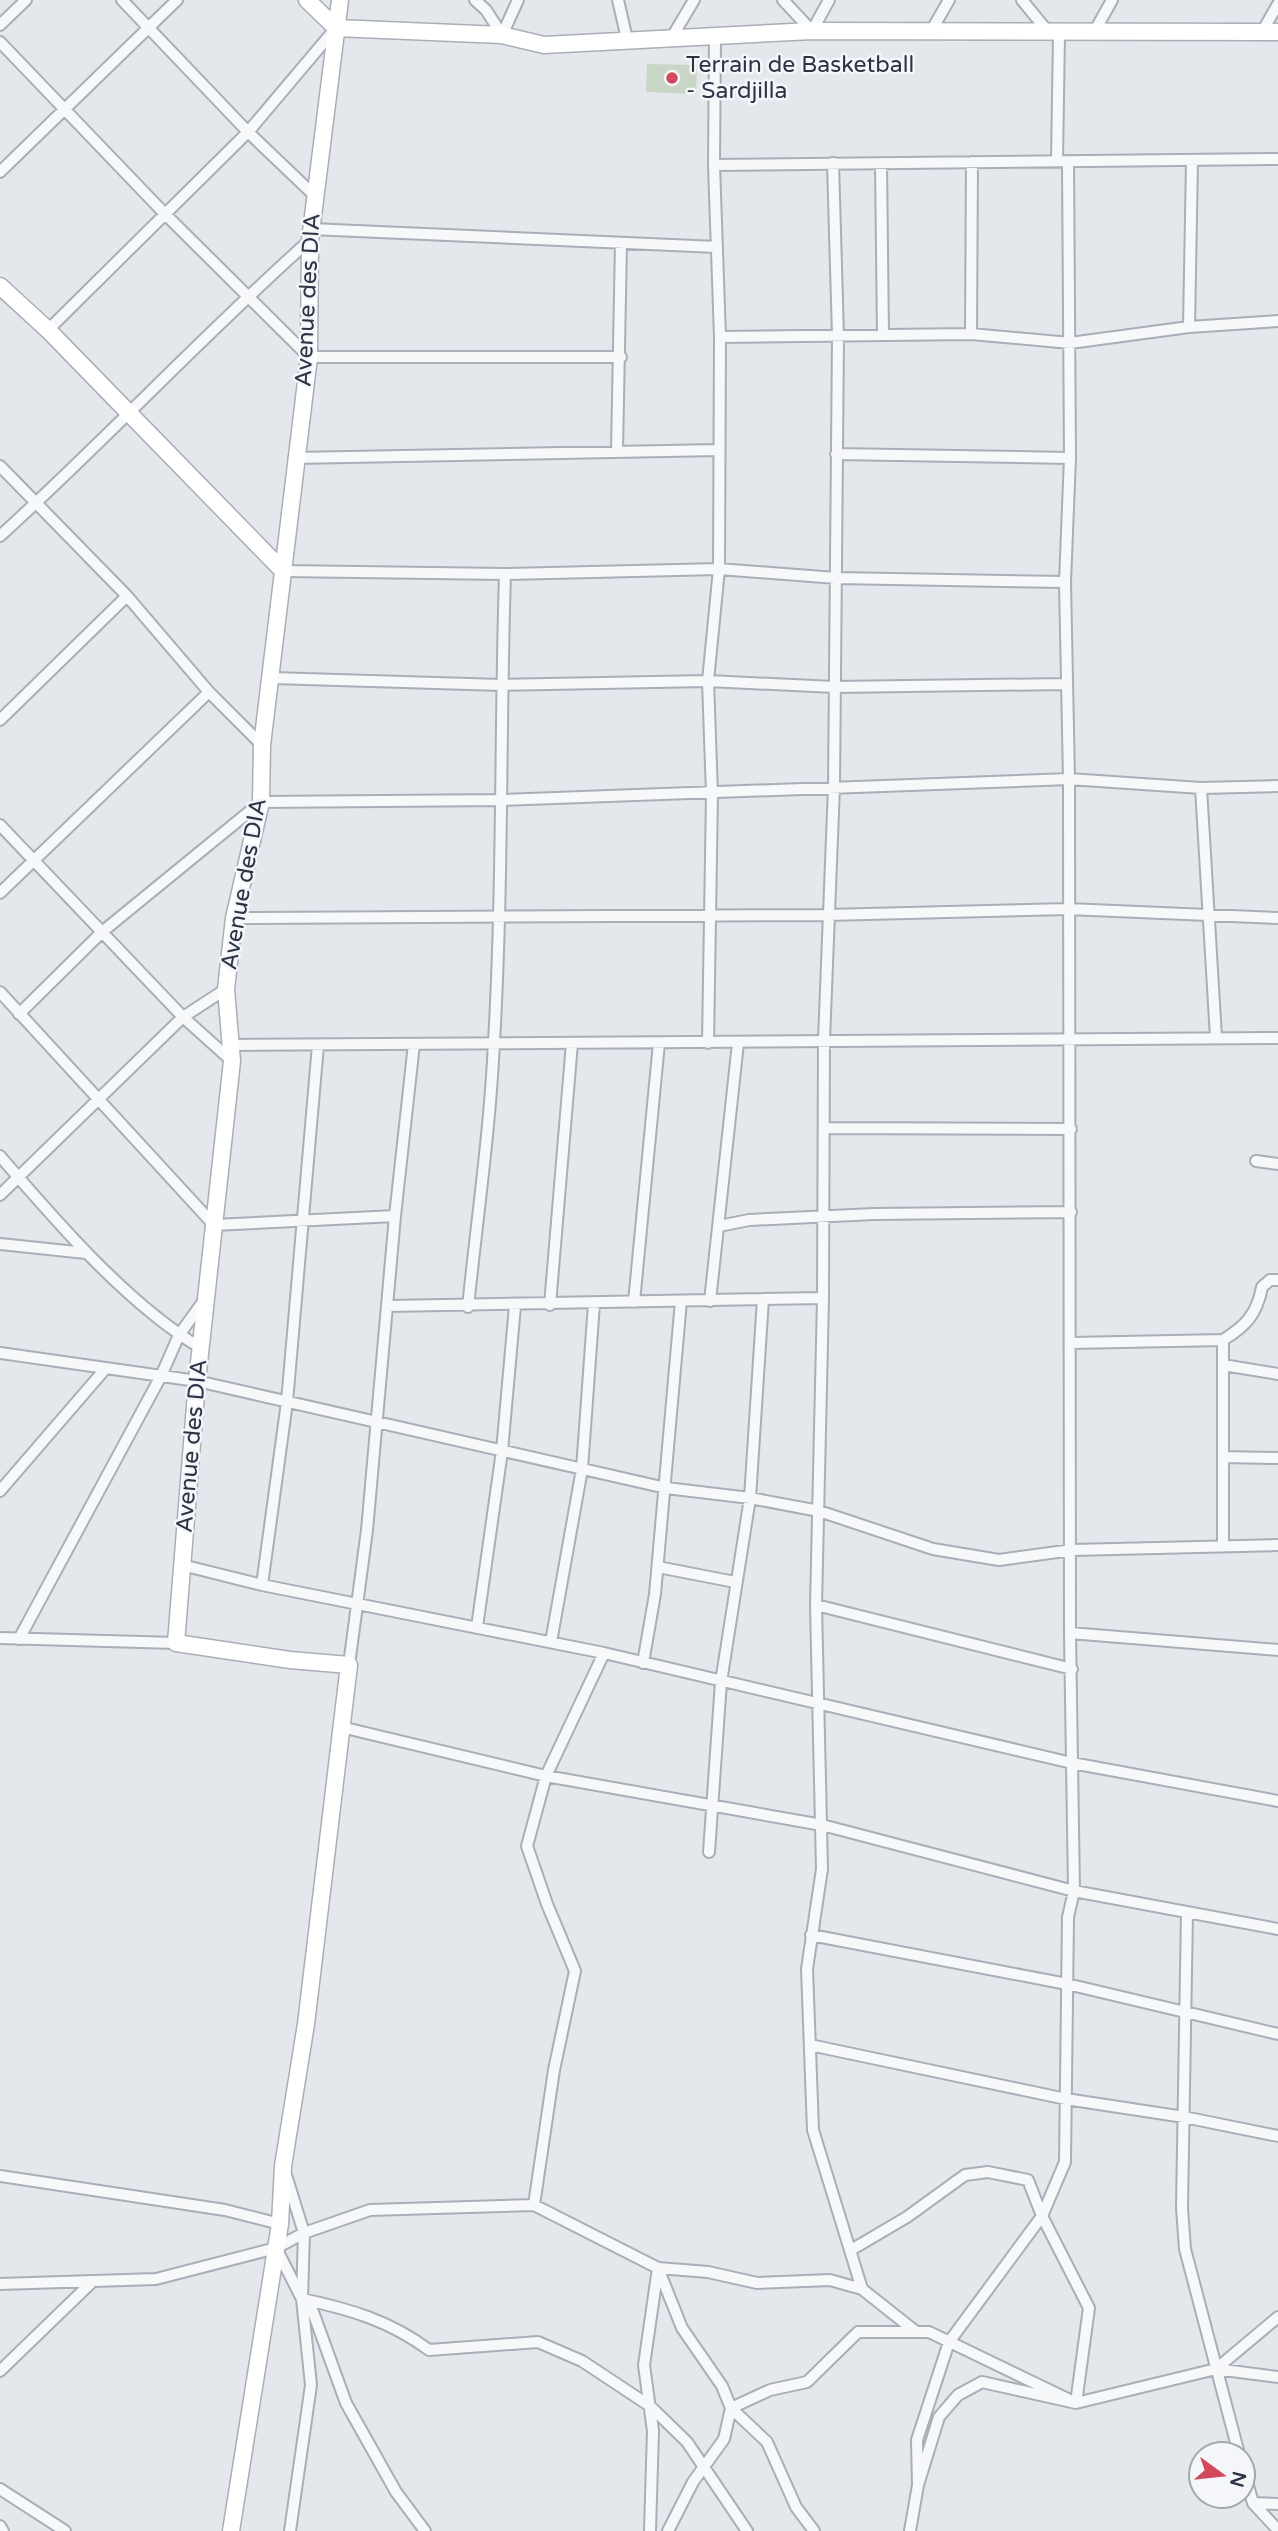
<svg xmlns="http://www.w3.org/2000/svg" width="1278" height="2531" font-family="'Varela Round',sans-serif">
<style>
.green{fill:#c9d6c5}
.lines{fill:none;stroke-linecap:round;stroke-linejoin:round}
.street-casing{stroke:#a9aeb7;stroke-width:14}
.secondary-casing{stroke:#a9aeb7;stroke-width:19}
.street{stroke:#f7f8fa;stroke-width:10}
.secondary{stroke:#fff;stroke-width:16}
.poi-dot{fill:#d1495b;stroke:#f4f6f9;stroke-width:2.5}
.labels{text-anchor:middle;dominant-baseline:central;stroke-width:5;stroke-linejoin:round;paint-order:stroke}
.poi-label{font-size:23px;fill:#2b3445;stroke:#f4f6f9;text-anchor:start}
.street-label{font-size:23px;fill:#2b3445;stroke:#f4f6f9}
</style>
<rect width="100%" height="100%" fill="#e4e7ec"/>
<path class="green" d="M647,64L697,65L696,94L646,92Z"/>
<g class="lines">
<defs>
<path id="street" d="M122,0L248,132L315,196
M475,0L486,10L502,35
M618,0L627,39
M783,0L812,31L829,0
M1022,0L1049,33
M0,25L26,0
M1262,32L1278,4
M930,33L949,0
M1093,34L1112,0
M502,35L518,0
M672,37L694,0
M0,42L165,214L309,357H621
M1057,161L1059,34
M833,163L838,336L834,787L824,1040L823,1298L816,1605L822,1869L807,1969L813,2130L862,2289
M881,163L883,335
M714,165L1278,159
M0,172L177,0
M311,229L717,247
M1189,327L1192,162
M48,330L248,132L335,29
M971,334L972,162
M720,337L971,334L1070,343L1189,327L1278,321
M617,451L621,243
M836,454L1070,458
M294,458L718,450
M0,466L127,596L209,692L262,745
M0,536C106,440 203,335 310,240
M283,571L505,574L719,569L836,578L1065,582
M272,678L501,685L708,681L834,687L1066,684
M0,720L127,596
M1201,788L1216,1037
M0,825L183,1017L0,1195
M0,893L209,692
M234,918L827,915L1068,909L1278,918
M226,989L183,1017L232,1061
M0,992L214,1225L395,1216
M19,1014L102,932L261,802L503,800L1069,779L1201,788L1278,786
M708,1043L712,794L708,681L719,569L720,337L714,165L715,37
M231,1045L1278,1038
M824,1128L1071,1129
M0,1156C55,1220 128,1305 201,1348
M1256,1161L1278,1164
M719,1226L749,1220L874,1214L1071,1212
M0,1244L86,1253
M710,1301L738,1043
M634,1302L659,1043
M550,1305L572,1043
M388,1306L823,1298
M468,1307C477,1219 490,1130 494,1042C503,886 500,730 505,574
M1223,1340C1246,1326 1257,1314 1262,1287L1270,1280H1278
M1071,1343L1223,1340V1544
M0,1353L197,1381L666,1488L750,1498L819,1511L933,1549L999,1560L1072,1550L1278,1545
M1223,1365L1278,1374
M1223,1457L1278,1458
M0,1491L106,1368
M182,1565L262,1585L604,1653L1072,1763L1278,1801
M658,1567L735,1582
M262,1585L287,1402L318,1045
M816,1605L1072,1669
M477,1627L502,1451L515,1306
M1070,1633L1278,1650
M0,1638L176,1643
M19,1639L161,1376L179,1335L205,1299
M551,1642L582,1469L594,1304
M643,1663L655,1594L681,1301
M349,1665L367,1530L395,1216L414,1044
M341,1727L546,1776L822,1825L1074,1891L1278,1929
M709,1852L721,1682L750,1498L763,1299
M1187,1912L1182,2208L1185,2249L1239,2454
M811,1935L1067,1984L1278,2034
M810,2045L1066,2099L1184,2117L1278,2136
M286,2175L304,2233L302,2299L311,2385L290,2531
M0,2176L225,2210L280,2224
M534,2205L554,2070L575,1971L547,1904L527,1846L546,1776L604,1653
M276,2248L302,2299L313,2312L346,2403L396,2492L425,2531
M851,2250L907,2217L965,2175L988,2172L1028,2180L1042,2216L1065,2162L1068,1917L1074,1891L1070,1633L1069,779L1065,582L1070,458L1068,161
M0,2284L156,2279L276,2248L304,2233L370,2210L534,2205L658,2268L708,2272L757,2283L830,2280L862,2289L915,2331
M302,2299C350,2309 390,2321 429,2350L538,2342L582,2361L650,2406L687,2442L747,2531
M1216,2369L1278,2377
M0,2371L92,2282
M1243,2468L1253,2503L1278,2504
M0,2489L65,2531
M1253,2503L1278,2530
M0,2526L3,2531
M650,2531L653,2431L644,2365L658,2268L682,2328L722,2386L731,2408L767,2442L796,2507L814,2531
M668,2531L693,2482L724,2439L731,2408L770,2390L807,2382L858,2332H929L1076,2403L1216,2369L1278,2317
M910,2531L918,2485L917,2440L949,2342L1042,2216L1089,2308L1076,2403L982,2382L958,2395L939,2417L918,2485"/>
<path id="secondary" d="M307,0L336,28L502,35L544,45L812,31L1278,32
M0,286L48,330L283,571
M231,2531L280,2224L283,2166L306,2024L349,1665L290,1660L176,1643L197,1381L232,1061L226,989L234,918L261,802L262,745L309,357L310,240L340,0"/>
</defs>
<use href="#street" class="street-casing"/>
<use href="#secondary" class="secondary-casing"/>
<use href="#street" class="street"/>
<use href="#secondary" class="secondary"/>
</g>
<circle class="poi-dot" cx="672" cy="78" r="7"/>
<g class="labels">
<g class="poi-label">
<text x="686" y="65">Terrain de Basketball<tspan x="686" dy="26">- Sardjilla</tspan></text>
</g>
<g class="street-label">
<text transform="translate(308 300) rotate(-87)">Avenue des DIA</text>
<text transform="translate(244 884) rotate(-80)">Avenue des DIA</text>
<text transform="translate(192 1446) rotate(-85)">Avenue des DIA</text>
</g>
</g>
<g transform="translate(1222 2475) rotate(105)"><circle r="33" fill="#f4f6f9" stroke="#a4a8b1" stroke-width="2"/>
<path d="M0-5L12 26L0 18L-12 26Z" fill="#d1495b"/>
<text y="-10" font-size="19" font-weight="bold" text-anchor="middle" fill="#2b3445">N</text>
</g>
</svg>
